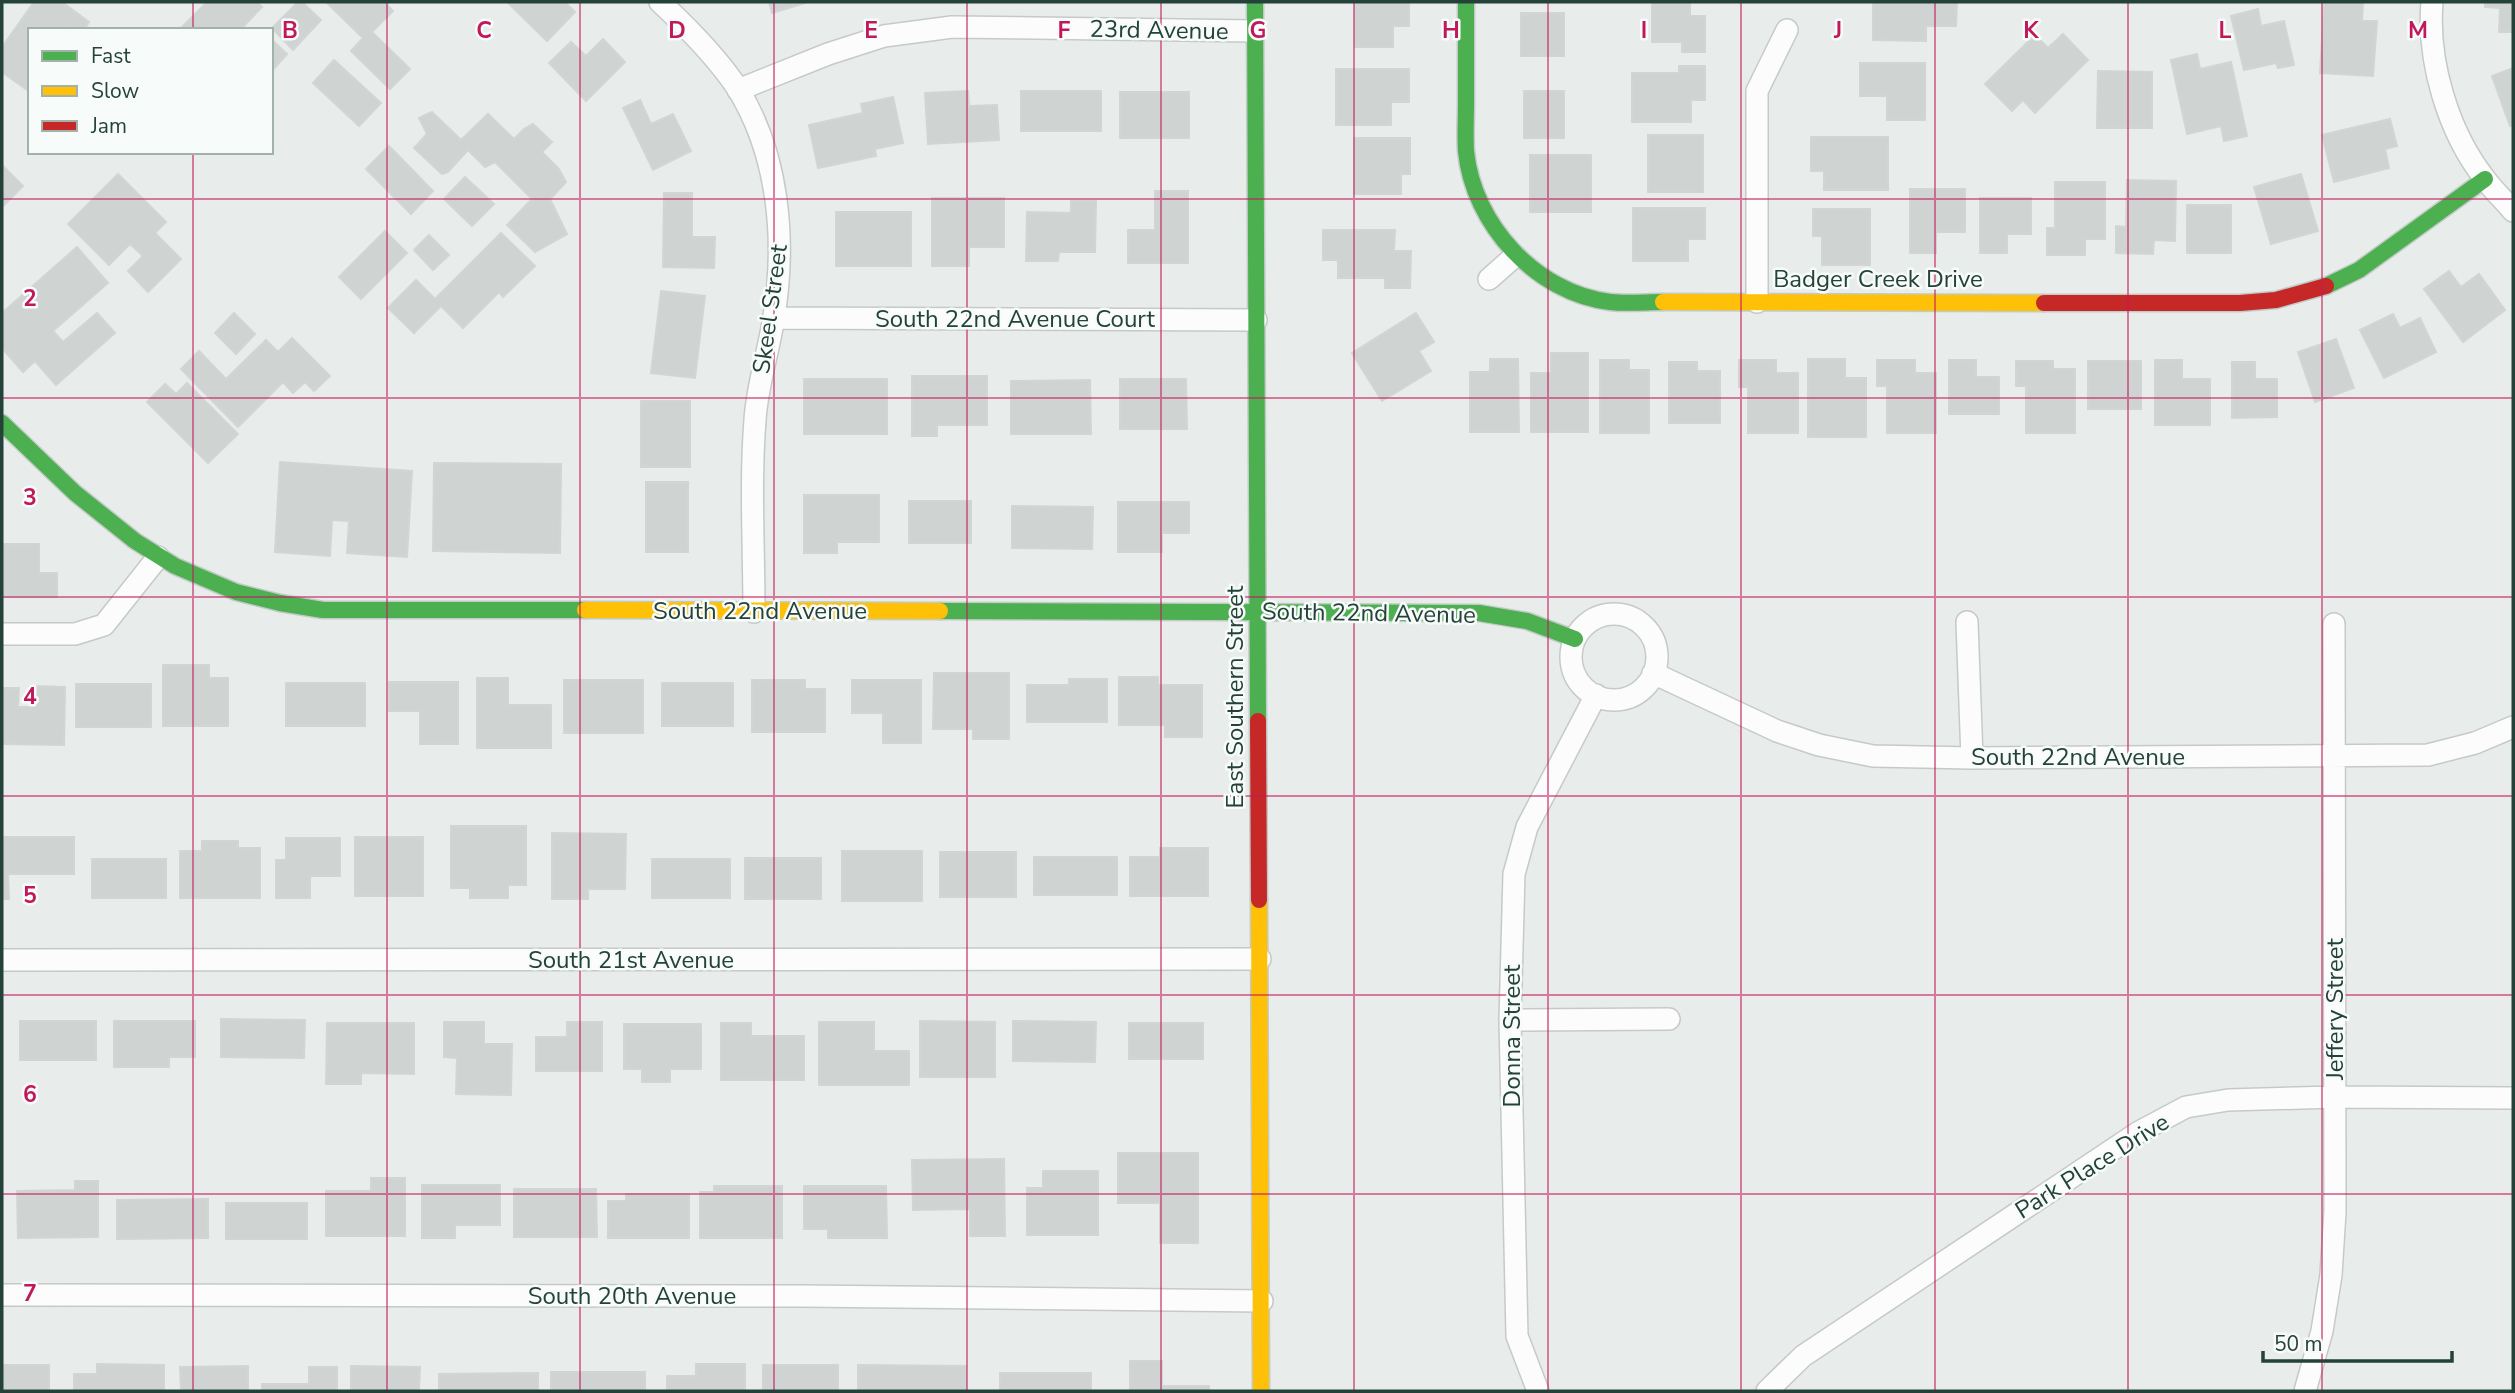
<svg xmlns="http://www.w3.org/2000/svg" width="2515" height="1393" font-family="'Nunito Sans',sans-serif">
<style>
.building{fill:#cfd4d2;stroke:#d1d6d4;stroke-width:2}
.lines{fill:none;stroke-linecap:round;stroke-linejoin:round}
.street-casing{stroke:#c5cac8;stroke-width:24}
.fast-casing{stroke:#c3cbc8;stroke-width:19}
.slow-casing{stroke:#c3cbc8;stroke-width:19}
.jam-casing{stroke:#c3cbc8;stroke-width:19}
.street{stroke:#fcfcfc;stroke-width:21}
.fast{stroke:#4caf50;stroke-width:16}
.slow{stroke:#ffc107;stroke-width:16}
.jam{stroke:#c62828;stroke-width:16}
.grid{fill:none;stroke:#c2185b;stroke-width:2;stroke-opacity:0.55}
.labels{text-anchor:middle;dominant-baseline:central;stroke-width:5;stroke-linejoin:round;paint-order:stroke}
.street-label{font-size:24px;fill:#24423a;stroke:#f7fbf9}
.grid-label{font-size:23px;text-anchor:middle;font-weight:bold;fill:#c2185b;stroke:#f7fbf9;stroke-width:5;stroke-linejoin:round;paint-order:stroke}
</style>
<rect width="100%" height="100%" fill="#e8edeb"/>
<path class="building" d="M34,2H62L89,22L84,30H73L67,25L64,30H30V92L2,72V47Z
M207,2H257L262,7L240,30H179Z
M298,2H302L321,20L293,50L272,28Z
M326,2H384L393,11L372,32L410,69L390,89L351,51L363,38Z
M507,2H565L575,12L547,41Z
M769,2H804L805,3L772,13Z
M1355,2H1409V26H1393V47H1355Z
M1652,2H1690V16H1705V52H1682V42H1652Z
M1873,2H1957L1956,26H1926V41L1873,40Z
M2324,2L2363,3L2362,21H2377L2373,76L2320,73Z
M2485,2H2513V32H2499L2500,8L2485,7Z
M2258,9L2261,26L2284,21L2294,65L2278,68L2276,63L2244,70L2231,16Z
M1521,13H1564V56H1521Z
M2063,34L2088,60L2035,113L2023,100L2012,111L1985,84L2035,35L2048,48Z
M271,39L287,54L271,72Z
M603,39L625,62L586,101L549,63L571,42L586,56Z
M2197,54L2200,69L2231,62L2247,136L2224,141L2221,126L2187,134L2171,60Z
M334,60L381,103L359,126L313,83Z
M1860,63H1925V120H1887V96H1860Z
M1679,66H1705V100H1691V122H1632V73H1679Z
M2513,68V125L2510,126L2492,76Z
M1336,69H1409V102H1391V125H1336Z
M2098,71L2152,72V128H2097Z
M968,91L969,106L997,105L999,140L928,144L925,93Z
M1021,91H1101V131H1021Z
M1524,91H1564V138H1524Z
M1120,92H1189V138H1120Z
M893,97L903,143L875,149L876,156L818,168L809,125L863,113L861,104Z
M640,100L651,124L673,114L691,151L653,170L623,108Z
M432,112L461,140L488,114L514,139L524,129L533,124L552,142L542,152L559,169L566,182L550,199L567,234L535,252L507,225L532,199L495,162L485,167L468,150L448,172L442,174L414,148L427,134L419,118Z
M2390,119L2397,146L2385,149L2389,168L2334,182L2322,135Z
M1648,135H1703V192H1648Z
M1811,137H1888V190H1824V171H1811Z
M1354,138H1410V174H1401V194H1354Z
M389,146L433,191L411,214L366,169Z
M1530,155H1591V212H1530Z
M2,165L23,186L2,207Z
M118,174L166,222L155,233L181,259L148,292L128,271L143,256L130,244L109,265L68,224Z
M2301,174L2318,231L2271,244L2254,187Z
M465,177L494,204L472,226L444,199Z
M2127,180L2176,181L2175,241L2154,240L2153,254L2116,253V226L2126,227Z
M2055,182H2105V239H2085V255H2047V228H2055Z
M1910,189H1965V232H1936V253H1910Z
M1155,191H1188V263H1128V230H1155Z
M664,193H692V237H715L714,268L663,267Z
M932,198H1004V247H969V266H932Z
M1980,198H2031V234H2007V253H1980Z
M1071,201H1096L1095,252H1059L1058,261H1026L1027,212L1071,213Z
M2187,205H2231V253H2187Z
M1633,208H1705V239H1688V261H1633Z
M1813,209H1870V265H1822V236H1813Z
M836,212H911V266H836Z
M1323,230H1395L1394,251H1411L1410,288H1385V278H1338V260H1323Z
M385,231L407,253L361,299L339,277Z
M501,233L535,266L503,297L499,292L463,328L441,306L414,333L388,308L416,280L435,299Z
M429,235L449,255L433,270L414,250Z
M77,247L108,283L53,331L63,342L97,313L115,333L56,385L35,361L23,372L2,348V313Z
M2449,271L2461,287L2479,274L2505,310L2463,342L2424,289Z
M661,291L705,296L695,378L651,373Z
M234,313L255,334L236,354L215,333Z
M1416,313L1434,342L1419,351L1431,371L1382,401L1352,353Z
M2393,314L2400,328L2420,318L2436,352L2384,378L2360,330Z
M292,338L330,376L314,391L305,382L293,393L283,382L238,427L181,369L199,351L226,379L266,340L278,352Z
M2336,339L2354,388L2315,402L2298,352Z
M1551,353H1588V432H1531V373H1551Z
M1490,359H1518L1519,432H1470V372H1490Z
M1808,359H1845V378H1866V437H1808Z
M1600,360H1629V370H1649V433H1600Z
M1739,360H1776V373H1798V433H1748V387H1739Z
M1877,360H1915V373H1936V433H1887V386H1877Z
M1949,360H1976V377H1999V414H1949Z
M2155,360H2182V379H2210V425H2155Z
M2016,361H2053V369H2075V433H2026V386H2016Z
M2088,361H2141V409H2088Z
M1669,362H1697V371H1720V423H1669Z
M2232,362H2255V379H2277V417L2232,418Z
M912,376H987V425H937V436H912Z
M804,379H887V434H804Z
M1120,379H1186L1187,429H1120Z
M1090,380L1091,434H1011V381Z
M187,383L238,434L208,463L147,402L165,384L176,394Z
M641,401H690V467H641Z
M280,462L412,471L407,557L347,553L349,521L332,520L330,556L275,552Z
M434,463L561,464L560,553L433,551Z
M646,482H688V552H646Z
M804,495H879V542H837V553H804Z
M909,501H971V543H909Z
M1118,502H1189V533H1162V552H1118Z
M1012,506L1093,507L1092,549L1012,548Z
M2,544H39V573H57V597H2Z
M163,665H209V678H228V726H163Z
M934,673H1009V739H973V729H933Z
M1119,677H1158V685H1202V737H1165V725H1119Z
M477,678H508V705H551V748H477Z
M1069,679H1107V722H1027V685H1069Z
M564,680H643V733H564Z
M752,680H805V689H825V732H752Z
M852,680H921V743H883V713H852Z
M389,682H458V744H420V711H389Z
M286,683H365V726H286Z
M662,683H733V726H662Z
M76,684H151V727H76Z
M32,686L65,687L64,745L2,744V688H19L18,707H31Z
M451,826H526V885H508V898H470V888H451Z
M552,833L626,834L625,889H588V899H552Z
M2,837H74V874H8L9,899H2Z
M355,837H423V896H355Z
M286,838H340V876H310V898H276V860H286Z
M202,841H238V848H260V898H180V851H202Z
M1160,848H1208V896H1130V857H1160Z
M842,851H922V901H842Z
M940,852H1016V897H940Z
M1034,857H1117V895H1034Z
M745,858H821V899H745Z
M92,859H166V898H92Z
M652,859H730V898H652Z
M221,1019L305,1020L304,1058L221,1057Z
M20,1021H96V1060H20Z
M114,1021H195V1057H169V1067H114Z
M920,1021L995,1022V1077H920Z
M1013,1021L1096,1022L1095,1062L1013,1061Z
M444,1022H484V1044H512L511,1095L456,1094L457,1058L444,1057Z
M567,1022H602V1071H536V1037H567Z
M819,1022H874V1051H909V1085H819Z
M327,1023H414V1074L361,1073V1084H326Z
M721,1023H751V1036H804V1080H721Z
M1129,1023H1203V1059H1129Z
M624,1024H701V1069H670V1082H642V1069H624Z
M1118,1153H1198V1243H1160V1203H1118Z
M1004,1159L1005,1236H970V1209L913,1210L912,1160Z
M1043,1171H1098V1235H1027V1188H1043Z
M371,1178H405V1236H326V1191H371Z
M75,1181H98V1237L18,1238L17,1191L75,1190Z
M422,1185H500V1225H455V1238H422Z
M714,1186H782V1238H700V1192H714Z
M804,1186H886L887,1238H828V1229H804Z
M514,1189H596L597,1237H514Z
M626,1194H689V1238H608V1201H626Z
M208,1199V1238L117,1239V1200Z
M226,1203H307V1239H226Z
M1130,1361H1162V1386H1209V1391H1130Z
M97,1364L164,1365V1391H74V1374H97Z
M696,1364H745V1391H667V1376H696Z
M2,1365H49V1391H2Z
M763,1365H838V1391H763Z
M858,1365L966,1366V1391H858Z
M248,1366V1391H181L180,1367Z
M351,1366L420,1367L419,1391H351Z
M309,1367H337V1391H262V1384H309Z
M551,1372H645V1391H551Z
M538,1373V1391H439V1374Z
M1000,1373H1091V1391H1000Z"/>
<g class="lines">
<defs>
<path id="street" d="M660,2C688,28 717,57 738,89C779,156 786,240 774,316C769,351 757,385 755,420C750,482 754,549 754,612
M2432,2C2427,61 2448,132 2485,179C2493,190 2504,200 2513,211
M738,90L828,54L884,36L952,27L1255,31
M1489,279L1515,256
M1757,302V91L1787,30
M774,318L1256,320
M1571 657a43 43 0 1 1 86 0a43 43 0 1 1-86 0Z
M1967,622L1972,758
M2,634H75L104,625L158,557
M1653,673L1777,731L1819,745L1873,756L1972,758L2428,755L2475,743L2513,727
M2,960L1260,959
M1510,1020L1669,1019
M2,1295L801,1296L1262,1301
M1538,1391L1517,1336L1510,1020L1514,874L1527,827L1596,695
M1767,1391L1803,1356L2139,1132L2186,1107L2228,1100L2335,1097L2513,1098
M2305,1391L2322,1331L2331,1275L2335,1212L2334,624"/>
<path id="fast" d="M1255,2L1258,721
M1466,2C1466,36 1466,69 1466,103C1466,119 1465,135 1466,151C1473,224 1536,293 1610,302C1627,304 1646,302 1663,302
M2326,286L2359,270L2485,179
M2,423L75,493L135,541L175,566L236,592L280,603L323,610H585
M940,611L1479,613L1527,621L1575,639"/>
<path id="slow" d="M1663,302L2044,303
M585,610L940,611
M1259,900L1261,1391"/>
<path id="jam" d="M2044,303H2240L2276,300L2326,286
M1258,721L1259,900"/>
</defs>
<use href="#street" class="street-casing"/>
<use href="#fast" class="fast-casing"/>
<use href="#slow" class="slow-casing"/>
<use href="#jam" class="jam-casing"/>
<use href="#street" class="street"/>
<use href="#fast" class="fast"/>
<use href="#slow" class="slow"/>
<use href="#jam" class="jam"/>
</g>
<path class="grid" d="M193,2V30M387,2V1391M580,2V1391M774,2V1391M967,2V1391M1161,2V1391M1354,2V1391M1548,2V1391M1741,2V1391M1935,2V1391M2128,2V1391M2322,2V1391M193,152V1391M2,199H2513M2,398H2513M2,597H2513M2,796H2513M2,995H2513M2,1194H2513"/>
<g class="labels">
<g class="street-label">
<text transform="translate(1159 30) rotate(1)">23rd Avenue</text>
<text x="1878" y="279">Badger Creek Drive</text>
<text transform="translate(770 309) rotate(-82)">Skeel Street</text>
<text x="1015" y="319">South 22nd Avenue Court</text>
<text x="760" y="611">South 22nd Avenue</text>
<text transform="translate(1369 613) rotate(1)">South 22nd Avenue</text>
<text transform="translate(1235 697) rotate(-90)">East Southern Street</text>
<text x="2078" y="757">South 22nd Avenue</text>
<text x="631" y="960">South 21st Avenue</text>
<text transform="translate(2335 1009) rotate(-90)">Jeffery Street</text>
<text transform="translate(1512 1036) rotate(-90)">Donna Street</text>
<text transform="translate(2092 1166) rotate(-32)">Park Place Drive</text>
<text x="632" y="1296">South 20th Avenue</text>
</g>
</g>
<g class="grid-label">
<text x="290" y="38">B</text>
<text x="484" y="38">C</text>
<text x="677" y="38">D</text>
<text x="871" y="38">E</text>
<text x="1064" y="38">F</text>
<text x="1258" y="38">G</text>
<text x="1451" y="38">H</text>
<text x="1644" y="38">I</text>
<text x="1838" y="38">J</text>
<text x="2031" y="38">K</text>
<text x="2225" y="38">L</text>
<text x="2418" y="38">M</text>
<text x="30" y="306">2</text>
<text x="30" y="505">3</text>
<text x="30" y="704">4</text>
<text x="30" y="903">5</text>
<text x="30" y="1102">6</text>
<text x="30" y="1301">7</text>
</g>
<rect width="2515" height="1393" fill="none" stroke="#24423a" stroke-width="7"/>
<rect x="28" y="28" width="245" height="126" fill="#f7fbf9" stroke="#a3b1ad" stroke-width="2"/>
<rect x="42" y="51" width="35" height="10" fill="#4caf50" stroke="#a3b1ad" stroke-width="2"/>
<text x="91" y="63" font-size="21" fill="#24423a">Fast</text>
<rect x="42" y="86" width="35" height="10" fill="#ffc107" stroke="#a3b1ad" stroke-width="2"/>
<text x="91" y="98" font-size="21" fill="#24423a">Slow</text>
<rect x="42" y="121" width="35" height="10" fill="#c62828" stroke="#a3b1ad" stroke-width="2"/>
<text x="91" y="133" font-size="21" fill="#24423a">Jam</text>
<path d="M2263 1351v10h189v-10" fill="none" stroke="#24423a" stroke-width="3.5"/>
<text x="2274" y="1351" font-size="21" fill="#24423a" stroke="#f7fbf9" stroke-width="5" paint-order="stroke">50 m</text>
</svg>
